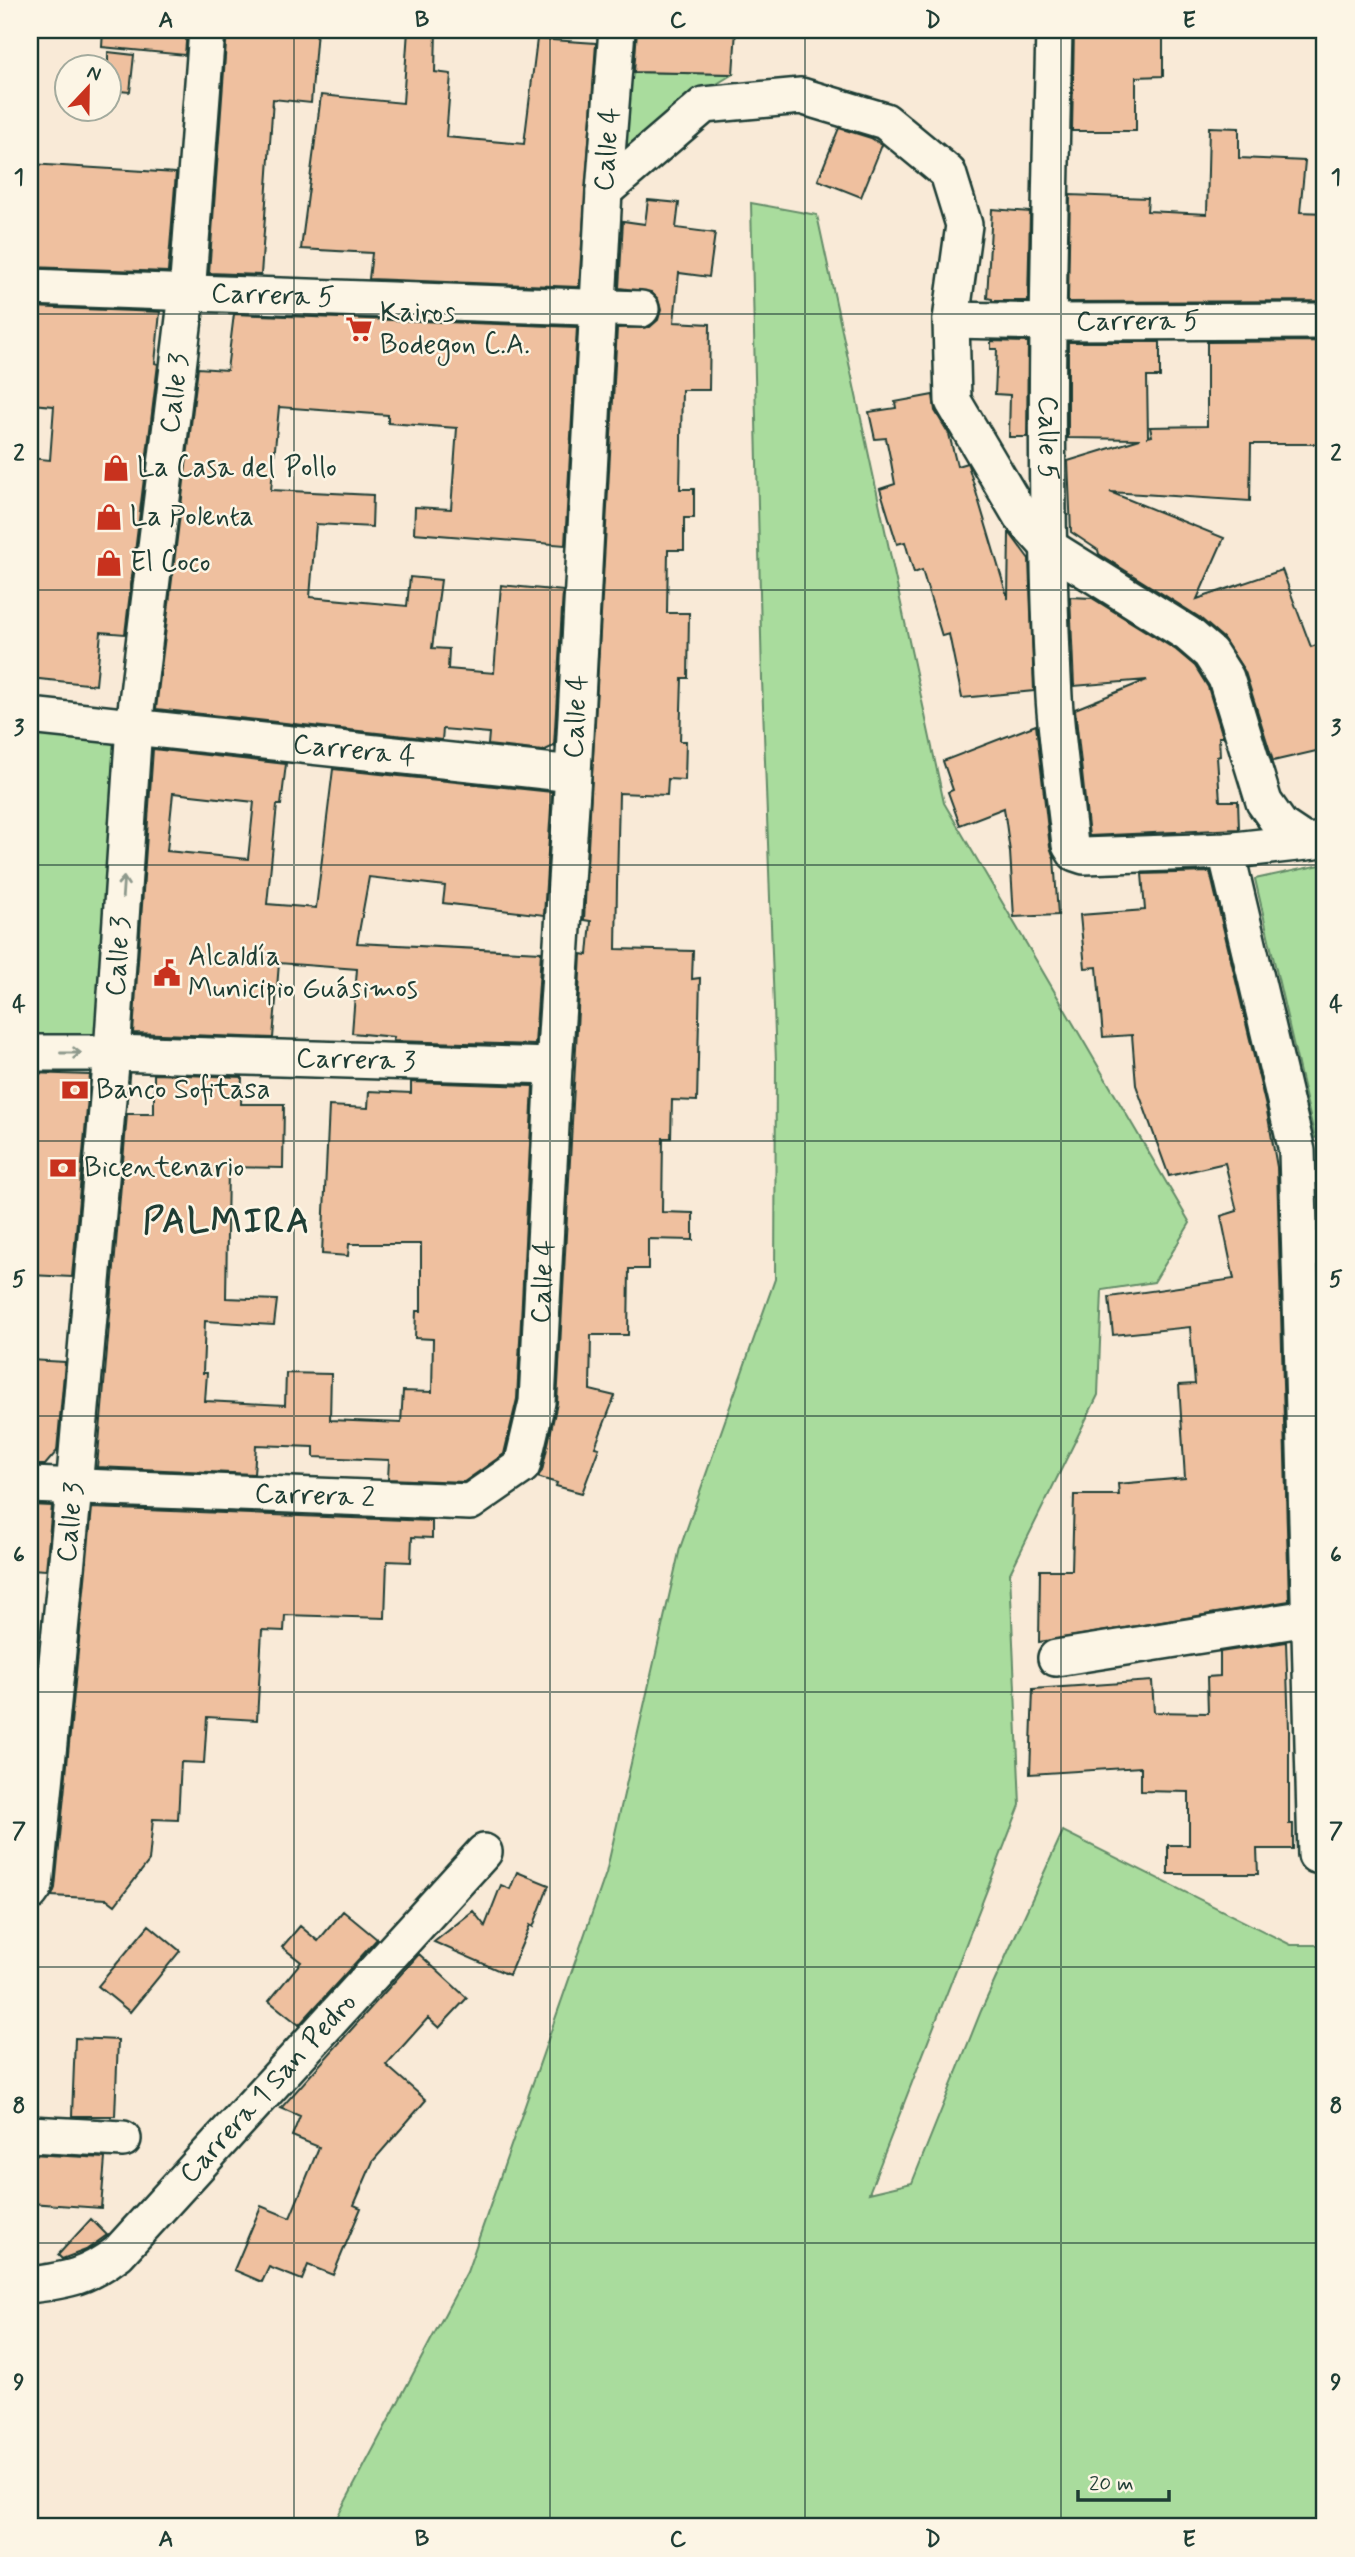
<svg xmlns="http://www.w3.org/2000/svg" width="1355" height="2557" font-family="Mynerve,sans-serif">
<style>
.green{fill:#a9dc9d;stroke:#648c68;stroke-width:2}
.building{fill:#efc09f;stroke:#1f3d34;stroke-width:2;fill-rule:evenodd}
.lines{fill:none;stroke-linecap:round;stroke-linejoin:round}
.street-casing{stroke:#1f3d34;stroke-width:40}
.street{stroke:#fcf5e5;stroke-width:35}
.oneway{stroke:#8e998c}
.grid{fill:none;stroke:#1f3d34;stroke-width:2;stroke-opacity:0.55}
.labels{text-anchor:middle;dominant-baseline:central;stroke-width:5;stroke-linejoin:round;paint-order:stroke}
.street-label{font-size:28px;fill:#1f3d34;stroke:#fcf5e5}
.poi-label{font-size:28px;fill:#1f3d34;stroke:#fcf5e5;text-anchor:start}
.district-label{font-size:35px;font-weight:bold;letter-spacing:2px;fill:#1f3d34;stroke:#fcf5e5}
.neatline{fill:none;stroke:#1f3d34;stroke-width:2.5}
.grid-label{font-size:23px;text-anchor:middle;font-weight:bold;fill:#1f3d34}
</style>
<rect width="100%" height="100%" fill="#f9ead7"/>
<filter id="ink" filterUnits="userSpaceOnUse"><feTurbulence type="fractalNoise" baseFrequency=".0143" numOctaves="2"/><feDisplacementMap in="SourceGraphic" scale="14" xChannelSelector="R" yChannelSelector="G"/><feConvolveMatrix kernelMatrix="1 2 1 2 8 2 1 2 1" color-interpolation-filters="sRGB"/></filter>
<g filter="url(#ink)">
<path class="green" d="M629,72L733,74L671,112L621,160Z
M751,203L817,215L944,803L1190,1223L1154,1282L1102,1290L1098,1395L1010,1573L1020,1805L869,2193L912,2183L981,2011L1063,1831L1291,1945H1325V2527H332L467,2272L606,1873L680,1548L775,1279L776,1062L762,679Z
M30,716L134,726L112,1053H30Z
M1325,864V1134L1315,1138L1255,879Z"/>
<path class="building" d="M103,30H187L185,55L102,47Z
M227,30H317L311,103L273,99L261,275L209,273Z
M408,30H436L435,72L451,74L446,137L524,144L537,39L596,43L579,287L369,279L372,253L301,249L321,95L403,103Z
M637,30H736L733,74L634,72Z
M1074,30H1163V76L1136,77V131H1072Z
M108,52L134,55L130,92L108,90Z
M1209,127L1239,128V158L1305,161L1300,212L1325,213V301L1068,302L1070,195L1148,198L1147,211L1207,214Z
M839,128L871,138L882,145L861,197L818,180Z
M30,164L176,173L168,272L30,267Z
M648,200L679,203L676,228L715,233L709,277L679,273L674,322L710,324L709,390H682L680,489H694V518H684V550H668L667,613H689L688,678H682L680,741H686L685,780L668,779L667,795L619,793L617,885L616,949L693,951L692,979L700,978L697,1101L672,1100L671,1138H663L662,1212L693,1213V1240L648,1239V1269H629L628,1335H591L590,1390L615,1396L595,1447L599,1448L582,1493L556,1486L557,1483L537,1477L542,1471L557,1403L581,954L588,955L591,921L584,920L617,328L650,327L658,320L661,310L658,299L651,292L619,288L623,221L645,224Z
M992,209L1030,212L1028,301H992V299L987,298Z
M30,307L160,312L155,363L158,364L125,634L101,632L96,685L30,678V458L50,460L54,406L31,404L37,334L30,333Z
M234,314L577,327L565,545L414,533L415,507L451,509L457,428L388,423V415L279,407L271,490L373,495L372,527L316,524L310,597L407,606L410,577L441,580L432,648L449,649L448,669L494,673L501,585L563,591L554,746L543,751L488,745L489,733L443,729L442,740L156,709L198,368L227,370Z
M991,341L1028,342L1027,437H1009L1010,395L995,394L997,349H991Z
M1325,341V444H1251L1250,501L1110,492L1224,538L1197,599L1282,570L1311,647L1325,642V749L1273,761L1245,672L1223,638L1199,617L1099,554L1098,550L1071,532L1068,461L1140,439L1068,438V342H1160V377H1147L1148,437L1152,436L1150,427L1207,426V342Z
M933,395L935,411L949,434L957,466L967,463L968,465L1008,599L1009,532L1029,559L1034,691L962,698L949,634L942,636L922,570L914,573L905,542L897,544L880,489L895,484L891,462L886,438L875,439L869,412L896,408L895,402Z
M1070,597L1092,598L1176,650L1195,666L1208,687L1223,737H1219L1220,756L1217,757L1220,801H1238L1239,829L1089,836L1075,709L1147,680L1074,686Z
M1036,725L1050,847L1054,858L1058,915L1014,917L1010,852L1004,808L960,825L948,792L953,790L943,761Z
M153,749L286,764L281,805H277L267,904L316,908L333,769L552,792L544,915L443,903L445,886L369,877L357,943L541,952L535,1045L393,1041L394,1037L352,1033L357,969L279,963L273,1038L133,1033ZM173,793L254,802L248,859L167,851Z
M1210,872L1267,1111L1277,1167L1289,1601L1039,1642L1040,1570H1072L1074,1495H1119L1118,1484L1185,1478L1179,1385L1195,1384L1190,1327L1113,1335L1109,1297L1234,1279L1221,1216L1237,1211L1225,1163L1169,1176L1136,1085L1132,1035L1103,1037L1097,967L1085,968L1080,915L1145,910L1142,874Z
M30,1073L90,1075L72,1277L30,1275Z
M154,1074L242,1077L241,1104H284L283,1168L228,1167L226,1298L277,1300L274,1325L205,1321L203,1373H207L205,1401L285,1405L286,1373L331,1374L330,1420L401,1423L403,1391L432,1392L433,1339L415,1338L416,1311H421V1244H349L348,1256L322,1254L329,1106L368,1108L369,1091L411,1093V1082L533,1086L517,1399L504,1454L464,1482L388,1479L389,1460L314,1457V1447L256,1445L254,1474L97,1467L127,1114H154Z
M30,1360L65,1362L57,1451L45,1465H30Z
M30,1505L52,1506L46,1570L30,1569Z
M92,1508L432,1521V1538L412,1537L411,1562L387,1561L385,1618L285,1615L284,1631L262,1630L257,1720L207,1717L204,1763L181,1762L178,1820L153,1819L149,1861L115,1905L107,1899L52,1896L55,1888Z
M1286,1642L1289,1729V1824H1293V1849H1257L1258,1874H1168V1845H1189V1792L1141,1791V1767L1030,1774L1033,1689L1152,1681L1154,1712L1208,1713L1207,1677L1220,1676V1652Z
M30,1669H36L30,1733Z
M517,1872L549,1885L533,1927L530,1925L509,1975L434,1942L473,1911L485,1926L501,1885L510,1889Z
M343,1911L377,1939L299,2025L269,2001L301,1962L282,1947L300,1926L318,1941Z
M149,1925L180,1951L130,2012L98,1986Z
M419,1954L467,1998L439,2028L428,2018L386,2065L426,2100L373,2161L354,2205L361,2208L333,2275L308,2265L302,2280L269,2267L262,2282L234,2270L261,2206L290,2218L319,2147L292,2136L300,2116L281,2108Z
M75,2038L118,2040L115,2116H72Z
M30,2154L105,2158L101,2208L30,2203Z
M91,2219L107,2235L86,2250L62,2259L58,2255Z"/>
<g class="lines">
<defs>
<g id="street">
<path id="s1" d="M1054,30C1049,252 1042,475 1054,697C1057,746 1065,796 1070,845L1075,853L1084,856L1226,851L1315,841"/>
<path d="M604,191L704,105L801,96L885,121L948,173L964,225L951,320L953,401L1021,516L1049,547L1188,634L1210,653L1226,678L1264,802L1281,826L1305,842"/>
<path id="s2" d="M30,287L641,309"/>
<path id="s3" d="M951,320L1048,322L1325,321"/>
<path id="s4" d="M30,716L573,774"/>
<path d="M1226,851L1297,1151L1316,1855"/>
<path id="s5" d="M30,1053H112L554,1066"/>
<path id="s6" d="M30,1485L470,1502L522,1466L537,1402L554,1066L573,774L604,191L617,30"/>
<path d="M1056,1658L1308,1618"/>
<path id="s7" d="M30,1893L35,1886L74,1488L112,1053L134,726L187,294L207,30"/>
<path d="M30,2134L123,2139"/>
<path id="s8" d="M30,2285C69,2280 86,2277 118,2253L484,1852"/>
</g>
</defs>
<use href="#street" class="street-casing"/>
<use href="#street" class="street"/>
</g>
<defs><path id="oneway-shaft" d="M-6 0H5M1.5-3L5.5 0L1.5 3" fill="none" stroke-width="1.6" stroke-linecap="round" stroke-linejoin="round" transform="scale(1.75)"/></defs>
<g class="oneway">
<use href="#oneway-shaft" transform="translate(123 887) rotate(-86)"/>
<use href="#oneway-shaft" transform="translate(71 1053)"/>
</g>
</g>
<path class="grid" d="M294,30V2527M550,30V2527M805,30V2527M1061,30V2527M30,314H1325M30,590H1325M30,865H1325M30,1141H1325M30,1416H1325M30,1692H1325M30,1967H1325M30,2243H1325"/>
<defs>
<symbol id="supermarket-bare" viewBox="-9 -9 18 18"><path d="M-6-5.5h2.5l.6 2H6L4.5 2H-2.5L-4.4-4H-6ZM-1.5 3.2a1.3 1.3 0 1 0 .1 0ZM3 3.2a1.3 1.3 0 1 0 .1 0Z" fill="#c8321e" stroke="#fcf5e5" stroke-width="2.5" paint-order="stroke"/></symbol>
<symbol id="shop-bare" viewBox="-9 -9 18 18"><path d="M-5-2.5h2.3a2.7 3.5 0 0 1 5.4 0H5L5.5 6h-11ZM-1.5-2.5h3a1.5 2.3 0 0 0-3 0Z" fill="#c8321e" stroke="#fcf5e5" stroke-width="2.5" paint-order="stroke"/></symbol>
<symbol id="civic-bare" viewBox="-9 -9 18 18"><path d="M-.6-6.5H3V-4.5H.6V-3L4-1V1h2V6H-6V1h2V-1L-.6-3ZM-1.2 2.5V6h2.4V2.5Z" fill="#c8321e" stroke="#fcf5e5" stroke-width="2.5" paint-order="stroke"/></symbol>
<symbol id="bank-bare" viewBox="-9 -9 18 18"><path d="M-6-4H6V4H-6ZM0-2.3a2.3 2.3 0 1 0 0 4.6a2.3 2.3 0 1 0 0-4.6Z" fill="#c8321e" stroke="#fcf5e5" stroke-width="2.5" paint-order="stroke"/></symbol>
</defs>
<g fill-rule="evenodd">
<use href="#supermarket-bare" x="340" y="310" width="38" height="38"/>
<use href="#shop-bare" x="97" y="449" width="38" height="38"/>
<use href="#shop-bare" x="90" y="498" width="38" height="38"/>
<use href="#shop-bare" x="90" y="544" width="38" height="38"/>
<use href="#civic-bare" x="148" y="954" width="38" height="38"/>
<use href="#bank-bare" x="56" y="1071" width="38" height="38"/>
<use href="#bank-bare" x="44" y="1149" width="38" height="38"/>
</g>
<g class="labels">
<g class="street-label">
<text stroke="none"><textPath href="#s6" startOffset="1824">Calle 4</textPath></text>
<text stroke="none"><textPath href="#s2" startOffset="243">Carrera 5</textPath></text>
<text stroke="none"><textPath href="#s3" startOffset="187">Carrera 5</textPath></text>
<text stroke="none"><textPath href="#s7" startOffset="1508">Calle 3</textPath></text>
<text stroke="none"><textPath href="#s1" startOffset="408">Calle 5</textPath></text>
<text stroke="none"><textPath href="#s6" startOffset="1256">Calle 4</textPath></text>
<text stroke="none"><textPath href="#s4" startOffset="326">Carrera 4</textPath></text>
<text stroke="none"><textPath href="#s7" startOffset="942">Calle 3</textPath></text>
<text stroke="none"><textPath href="#s5" startOffset="326">Carrera 3</textPath></text>
<text stroke="none"><textPath href="#s6" startOffset="690">Calle 4</textPath></text>
<text stroke="none"><textPath href="#s6" startOffset="285">Carrera 2</textPath></text>
<text stroke="none"><textPath href="#s7" startOffset="374">Calle 3</textPath></text>
<text stroke="none"><textPath href="#s8" startOffset="318">Carrera 1 San Pedro</textPath></text>
</g>
<g class="poi-label">
<text x="380" y="313">Kairos<tspan x="380" dy="32">Bodegon C.A.</tspan></text>
<text x="137" y="468">La Casa del Pollo</text>
<text x="130" y="517">La Polenta</text>
<text x="130" y="563">El Coco</text>
<text x="188" y="957">Alcaldía<tspan x="188" dy="32">Municipio Guásimos</tspan></text>
<text x="96" y="1090">Banco Sofitasa</text>
<text x="84" y="1168">Bicentenario</text>
</g>
<g class="district-label">
<text x="227" y="1222">PALMIRA</text>
</g>
</g>
<rect width="1355" height="2557" fill="none" stroke="#fcf5e5" stroke-width="77"/>
<g transform="translate(88 88) rotate(22)"><circle r="33" fill="#fcf5e5" stroke="#a4ab9e" stroke-width="2"/>
<path d="M0-5L12 26L0 18L-12 26Z" fill="#c8321e"/>
<text y="-10" font-size="19" font-weight="bold" text-anchor="middle" fill="#1f3d34">N</text>
</g>
<path d="M1078 2490v10h91v-10" fill="none" stroke="#1f3d34" stroke-width="3.5"/>
<text x="1089" y="2490" font-size="21" fill="#1f3d34" stroke="#fcf5e5" stroke-width="5" paint-order="stroke">20 m</text>
<rect x="38" y="38" width="1278" height="2480" class="neatline"/>
<g class="grid-label">
<text x="166" y="27">A</text>
<text x="422" y="27">B</text>
<text x="678" y="27">C</text>
<text x="933" y="27">D</text>
<text x="1189" y="27">E</text>
<text x="19" y="184">1</text>
<text x="1336" y="184">1</text>
<text x="19" y="460">2</text>
<text x="1336" y="460">2</text>
<text x="19" y="735">3</text>
<text x="1336" y="735">3</text>
<text x="19" y="1011">4</text>
<text x="1336" y="1011">4</text>
<text x="19" y="1286">5</text>
<text x="1336" y="1286">5</text>
<text x="19" y="1562">6</text>
<text x="1336" y="1562">6</text>
<text x="19" y="1838">7</text>
<text x="1336" y="1838">7</text>
<text x="19" y="2113">8</text>
<text x="1336" y="2113">8</text>
<text x="19" y="2389">9</text>
<text x="1336" y="2389">9</text>
<text x="166" y="2546">A</text>
<text x="422" y="2546">B</text>
<text x="678" y="2546">C</text>
<text x="933" y="2546">D</text>
<text x="1189" y="2546">E</text>
</g>
</svg>
